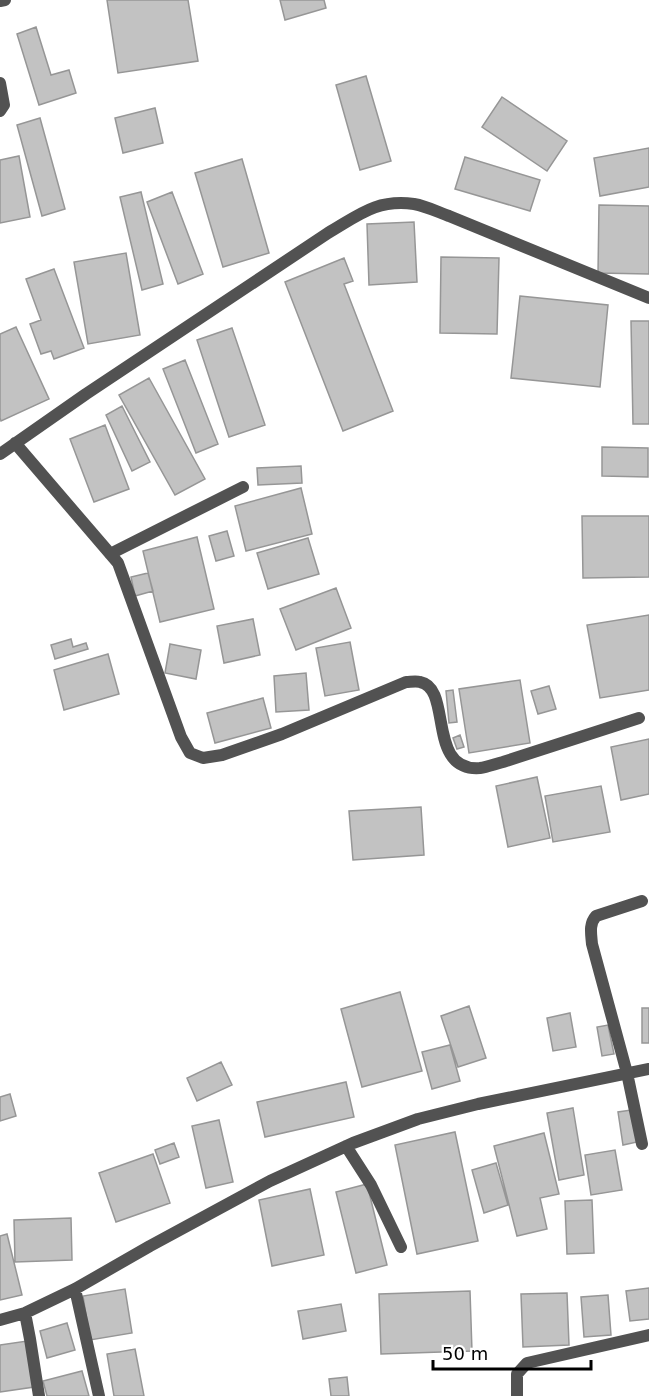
<svg xmlns="http://www.w3.org/2000/svg" width="649" height="1396" font-family="'DejaVu Sans',sans-serif">
<style>
.building{fill:#c2c2c2;stroke:#969696;stroke-width:1.5}
.lines{fill:none;stroke-linecap:round;stroke-linejoin:round}
.minor{stroke:#525252;stroke-width:12}
</style>
<rect width="100%" height="100%" fill="#fff"/>
<path class="building" d="M107,0H188L198,61L118,73Z
M280,0H324L326,8L285,20Z
M36,27L51,75L69,70L76,93L39,105L17,34Z
M366,76L391,161L360,170L336,85Z
M502,97L567,141L547,171L482,127Z
M155,108L163,143L123,153L115,118Z
M40,118L65,209L42,216L17,125Z
M649,148V187L600,196L594,158Z
M19,156L30,217L0,223V160Z
M465,157L540,180L530,211L455,189Z
M242,159L269,253L223,267L195,173Z
M141,192L163,284L142,290L120,197Z
M172,192L203,274L178,284L147,202Z
M599,205L649,206V274L598,273Z
M414,222L417,282L369,285L367,224Z
M126,253L140,335L88,344L74,262Z
M441,257L499,258L497,334L440,333Z
M344,258L353,281L344,284L393,411L343,431L285,282Z
M54,269L84,348L54,359L51,351L41,354L30,324L41,320L26,279Z
M520,296L608,305L600,387L511,378Z
M631,321H649V424H633Z
M16,327L49,399L1,421L0,418V334Z
M232,328L265,425L229,437L197,340Z
M185,360L218,444L196,453L163,369Z
M149,378L205,479L175,495L119,395Z
M122,406L150,462L132,471L106,415Z
M105,425L129,489L94,502L70,439Z
M602,447L648,448V477L602,476Z
M301,466L302,483L258,485L257,468Z
M301,488L312,534L246,551L235,506Z
M582,516H649V577L583,578Z
M227,531L234,556L216,561L209,536Z
M197,537L214,609L160,622L143,551Z
M308,538L319,574L268,589L257,553Z
M148,573L153,591L135,596L131,577Z
M336,588L351,628L296,650L280,609Z
M649,615V690L600,698L587,625Z
M253,619L260,655L224,663L217,626Z
M71,639L73,647L86,643L88,649L55,659L51,645Z
M350,642L359,690L325,696L316,648Z
M170,644L201,650L196,679L165,673Z
M108,654L119,694L64,710L54,670Z
M306,673L309,710L276,712L274,676Z
M520,680L530,743L469,753L459,689Z
M549,686L556,709L538,714L531,691Z
M453,690L457,722L449,723L446,691Z
M263,698L271,728L215,743L207,713Z
M460,735L464,747L457,749L453,738Z
M649,739V794L621,800L611,747Z
M537,777L550,838L508,847L496,786Z
M601,786L610,832L553,842L545,796Z
M421,807L424,855L353,860L349,811Z
M400,992L422,1071L362,1087L341,1009Z
M469,1006L486,1058L458,1067L441,1016Z
M642,1008H649V1043H642Z
M570,1013L576,1047L553,1051L547,1018Z
M608,1025L614,1054L602,1056L597,1027Z
M450,1045L460,1081L432,1089L422,1052Z
M221,1062L232,1085L197,1101L187,1078Z
M346,1082L354,1117L265,1137L257,1102Z
M10,1094L16,1116L0,1121V1097Z
M573,1108L584,1175L559,1180L547,1113Z
M631,1110L637,1142L623,1145L618,1112Z
M219,1120L233,1182L206,1188L192,1126Z
M455,1132L478,1241L417,1254L395,1145Z
M544,1133L559,1194L540,1198L547,1229L517,1236L494,1146Z
M174,1143L179,1157L160,1164L155,1150Z
M615,1150L622,1190L591,1195L585,1155Z
M153,1154L170,1203L116,1222L99,1173Z
M496,1163L508,1205L484,1213L472,1170Z
M367,1184L387,1265L356,1273L336,1192Z
M310,1189L324,1255L272,1266L259,1200Z
M592,1200L594,1253L567,1254L565,1201Z
M71,1218L72,1260L15,1262L14,1220Z
M7,1234L22,1295L0,1300V1236Z
M649,1288V1319L630,1321L626,1291Z
M125,1289L132,1333L90,1340L83,1296Z
M470,1291L472,1351L381,1354L379,1294Z
M567,1293L569,1345L523,1347L521,1294Z
M608,1295L611,1335L584,1337L581,1297Z
M341,1304L346,1331L303,1339L298,1311Z
M67,1323L75,1350L47,1358L40,1331Z
M27,1341L34,1387L0,1392V1345Z
M135,1349L144,1396H114L107,1354Z
M82,1371L89,1396H47L43,1381Z
M347,1377L349,1396H331L329,1379Z"/>
<g class="lines">
<path class="minor" d="M0,1L5,0
M0,83L4,105L0,111
M15,443L118,563L181,737L190,753L203,758L222,755L282,734L406,682C410,682 416,681 420,682C453,688 426,772 480,768C487,767 495,764 503,762L639,718
M0,454L86,394L328,233C359,215 376,199 414,204C426,206 438,212 449,216L649,298
M110,554L243,487
M642,901L596,916C589,924 591,933 592,944L627,1073L642,1144
M346,1146L371,1185L401,1247
M75,1289L99,1396
M25,1313L30,1339L39,1396
M0,1320L25,1313L75,1289L150,1246L270,1181L353,1143L418,1119L478,1104L649,1069
M517,1396V1374L527,1363L649,1335"/>
</g>
<path d="M433 1360v9h158v-9" fill="none" stroke="#000000" stroke-width="3"/>
<text x="442" y="1360" font-size="18" fill="#000000" stroke="#ffffff" stroke-width="4.5" paint-order="stroke">50 m</text>
</svg>
